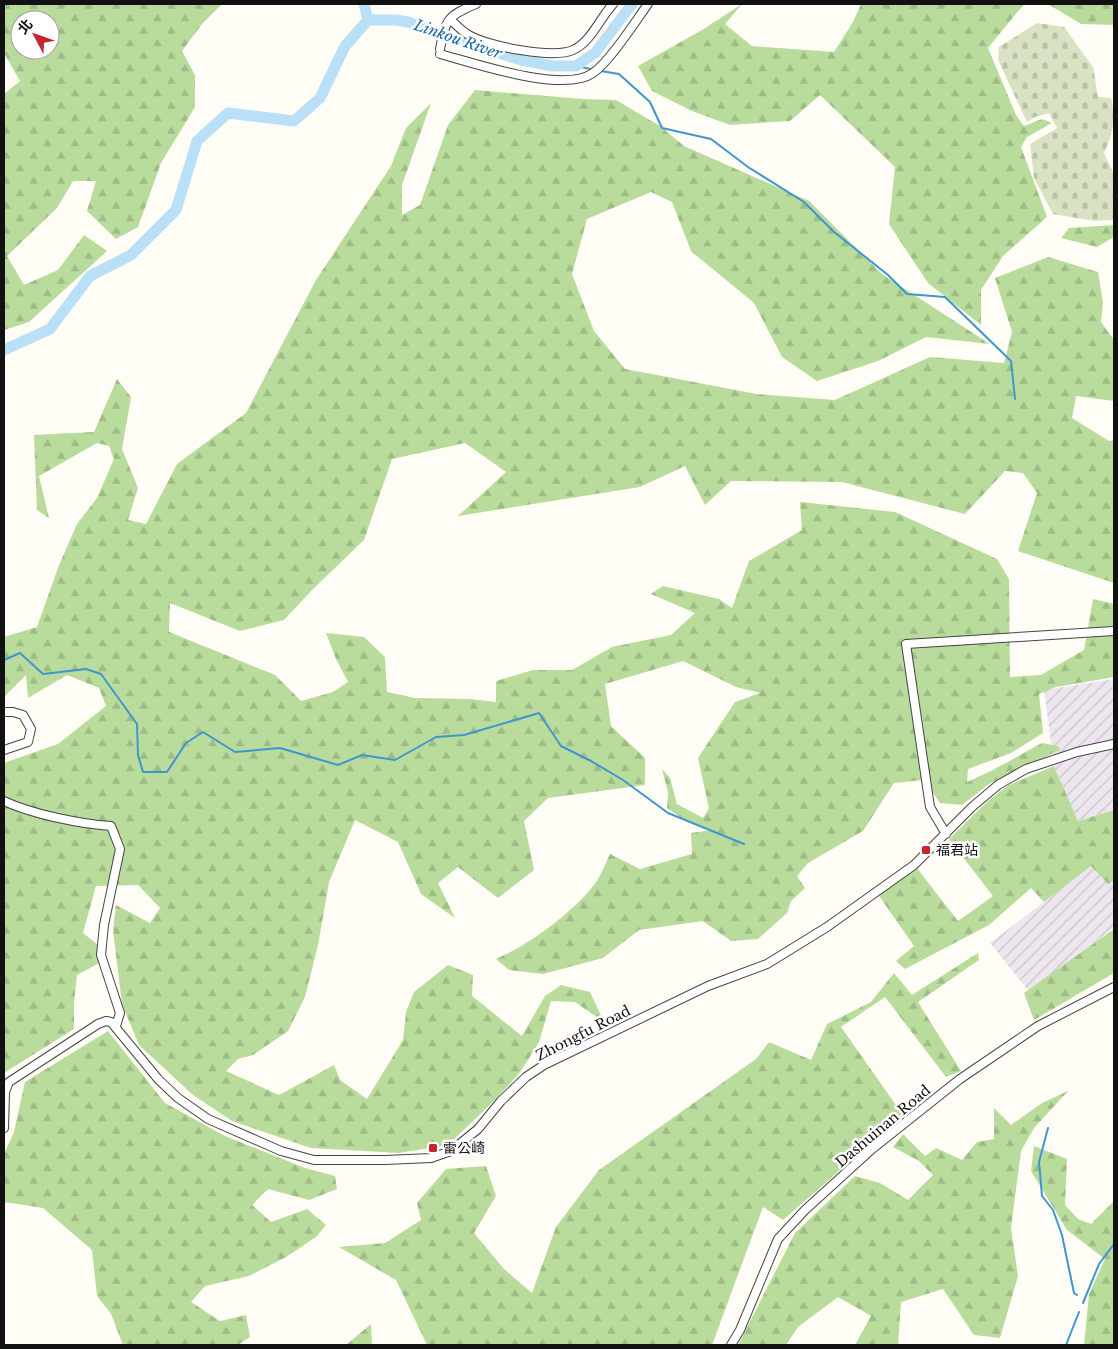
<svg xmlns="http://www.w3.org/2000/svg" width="1118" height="1349" font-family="'Libre Baskerville','Noto Sans TC',serif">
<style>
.industrial{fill:url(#industrial-furrows)}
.forest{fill:url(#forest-firs);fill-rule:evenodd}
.cemetery{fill:url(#cemetery-stones)}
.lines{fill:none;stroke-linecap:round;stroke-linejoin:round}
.stream{stroke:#3f96cf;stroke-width:2}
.river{stroke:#b9e0f7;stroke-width:11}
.minor-casing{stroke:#444;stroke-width:10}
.minor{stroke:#fff;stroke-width:8}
.poi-dot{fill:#c4262e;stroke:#fff;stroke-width:2}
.labels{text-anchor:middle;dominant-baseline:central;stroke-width:5;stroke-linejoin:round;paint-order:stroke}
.poi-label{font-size:14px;fill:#111;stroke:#fff;text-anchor:start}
.street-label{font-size:14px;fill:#111;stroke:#fff}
.water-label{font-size:15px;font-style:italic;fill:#1768a6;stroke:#fff}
</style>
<defs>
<pattern id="industrial-furrows" width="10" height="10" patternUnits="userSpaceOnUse" patternTransform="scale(1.25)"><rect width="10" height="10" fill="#eee6ef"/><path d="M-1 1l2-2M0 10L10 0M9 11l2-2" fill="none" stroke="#cbc4cc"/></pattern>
<pattern id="forest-firs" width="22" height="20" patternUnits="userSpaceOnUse" patternTransform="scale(1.25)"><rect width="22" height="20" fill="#b9dc9c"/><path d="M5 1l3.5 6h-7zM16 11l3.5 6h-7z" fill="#9ebc85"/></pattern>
<pattern id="cemetery-stones" width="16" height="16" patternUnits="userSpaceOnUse" patternTransform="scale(1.25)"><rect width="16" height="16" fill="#d9e3c4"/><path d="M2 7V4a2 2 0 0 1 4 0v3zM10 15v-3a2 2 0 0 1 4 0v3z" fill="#b9c2a7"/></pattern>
</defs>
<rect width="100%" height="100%" fill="#fffdf5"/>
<path class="industrial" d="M1114,679V810L1078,821L1054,766L1044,690Z
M1091,866L1108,884L1114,881V927L1031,994L990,943Z"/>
<path class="forest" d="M4,4H222L202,24L182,51L195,75V107L161,163L138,227L116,239L87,211L96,181H73L57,208L7,256L24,285L58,270L84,235L107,251L29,322L4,330V94L20,81L4,53ZM20,20H50V50H20Z
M742,4L725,24L752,46L834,52L853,22L861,4H1024L988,48L1016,115L1024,126L1042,119L1052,123L1027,137L1021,147L1047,217L1003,256L981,290V325L928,283L889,224L895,167L820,95L790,121L730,125L692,111L652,91L638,66L702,30Z
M1048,4H1114V25L1081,24Z
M475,90L583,99L616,100L660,126L684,146L809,201L882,274L990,344L926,337L878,361L817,381L782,357L754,303L691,251L672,202L651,192L587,219L572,274L594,331L625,369L757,394L835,400L930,357L1004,363L1012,332L995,278L1048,257L1098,272L1103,302L1101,322L1114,340V401L1076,396L1072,418L1109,441L1114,440V583L1018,551L1037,493L1023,473L1005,471L965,514L842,482L731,481L705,505L685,466L640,487L458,516L506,472L465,443L392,459L364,540L312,590L284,620L240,631L170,603L169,632L275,675L301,701L333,692L348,682L336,659L326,633L364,637L385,657L387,692L415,698L470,699L496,702V681L533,670H572L612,647L671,635L695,613L651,594L663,586L719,599L732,608L749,561L802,530L800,502L895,512L997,559L1009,579L1010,677L1041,675L1084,650L1093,599L1114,604V677L1056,687L1039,694L1043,733L1011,753L968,769L967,782L991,771L1042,743L1058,746L1060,750L989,784L962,805L940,803L924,780L894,783L863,831L808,863L797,876L805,888L791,901L787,913L758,939L731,941L703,921L639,930L603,958L543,974L509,970L496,959C529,945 572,913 594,885C601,876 605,864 610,854L640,869L692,854L691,833L712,830L680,817L667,808L668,792L662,769L670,778L677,804L703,818L709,808L698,758L735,702L760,693L736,687L683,661L605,684L611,726L645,758V785L548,798L524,821L534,870L498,898L458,867L438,883L455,918L421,894L398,842L355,820L329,882L318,945L305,997L288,1031L253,1055L238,1059L226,1071L279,1095L334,1065L340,1080L367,1099L403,1040L406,1012L414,992L448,965L473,975L472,996L522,1036L545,996L561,985L590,992L604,1022L575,1002L551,1001L539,1042L521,1071L497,1098L448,1145L399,1153L311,1148L232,1121L193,1095L139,1045L122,1004L113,930L116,905L150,923L160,908L138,885L96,886L83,933L103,949V961L77,975L74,1003V1029L4,1073V763L58,744L106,706L99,688L67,675L28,698L26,675L4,697V637L37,627L59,565L77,524L97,498L114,459L109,446L97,443L39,476L49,518L37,510L34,435L94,432L117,379L131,397L122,449L138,488L128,520L146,524L177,464L246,413L316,280L391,166L406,128L431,103L402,185V215L420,205L448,125Z
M1114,225V237L1097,247L1061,238L1069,228Z
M1054,766L1078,821L1114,810V881L1108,884L1091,866L1044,902L1031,888L989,925L905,969L896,961L914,946L877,893L916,867L958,921L993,896L949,839L988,801L1009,785Z
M1114,929V973L1034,1020L1024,993Z
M978,953L979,960L918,1002L961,1071L946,1077L885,997L841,1027L903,1115L783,1220L763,1207L712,1345H427L396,1280L339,1247L385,1243L421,1220L417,1203L446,1169L486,1166L496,1196L474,1233L504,1269L532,1293L556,1227L599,1170L756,1059L769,1042L811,1060L827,1024L871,1002L894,973L912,995Z
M108,1031L165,1103L225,1136L305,1168L335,1176L337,1189L309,1200L268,1189L252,1205L271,1222L307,1209L326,1225L316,1237L286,1257L249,1276L205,1286L191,1302L220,1321L246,1315L250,1337L238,1345H123L111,1314L97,1296L92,1250L43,1208L4,1202V1154L14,1132L25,1082Z
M1068,1091L1034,1128L1021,1151L1011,1228L1018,1276L1000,1338L974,1335L943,1289L901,1302L898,1344L897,1345H855L871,1316L838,1297L798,1327L786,1345H738L795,1233L855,1176L880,1183L908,1200L933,1175L919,1161L893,1147L903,1134L925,1156L936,1148L962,1160L977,1142L994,1139V1108L1011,1125L1042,1103Z
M1034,1146L1067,1159L1065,1205L1078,1219L1091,1224L1114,1201V1345H1084L1089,1294L1105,1259L1067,1230L1031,1171Z
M371,1324L372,1345H346Z"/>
<path class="cemetery" d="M1037,23L1064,27L1093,67L1098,97L1111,98C1116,118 1113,134 1104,153L1114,174V220L1094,221L1053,214L1034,178L1030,144L1057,128L1049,113L1035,117L1027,122L998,60L999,47Z"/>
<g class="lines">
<path class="stream" d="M576,66L591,69
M601,71L619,74L650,102L662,128L711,139L748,167L804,202L833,231L888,275L907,294L945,297L1011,361L1015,399
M4,660L20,653L43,674L86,669L101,674L137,724L138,755L143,772H167L186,743L203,732L235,752L280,748L338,765L362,755L395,760L436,737L464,735L539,713L561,746L591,761L623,780L668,813L744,844
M1048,1128L1039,1162L1042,1196L1053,1210L1062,1235L1074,1293L1077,1295
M1083,1303L1099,1264L1114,1244
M1066,1345L1079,1312"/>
<path class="river" d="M364,4L368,20
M4,350L50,329L90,276L131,255L176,210L197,141L228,113L294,121L320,98L345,46L368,20H396L408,22L456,40L521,60L553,66H576L595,53L632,4"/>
<defs>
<path id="minor" d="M450,19C455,24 461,30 467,34C485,46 553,59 573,50C591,42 600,18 613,4
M440,49C446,19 447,16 476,4
M440,54C474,63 563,94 593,73C610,61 635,22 648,4
M4,712H13L23,715L31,729L28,742L4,750
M4,801C31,814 81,824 111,826L120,849L104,925L101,955L120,1013L116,1026
M946,834L930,807L906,644L1114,631
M4,1128L5,1092L9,1082L98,1024L106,1021L111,1022L158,1079L178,1098L208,1119L281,1151L314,1160H385L431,1158L451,1151L478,1129L501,1101L526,1077L544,1065L708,986L767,964L827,927L914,865L972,807L998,785L1026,769L1077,752L1114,744
M731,1345L740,1330L778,1239L805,1210L872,1149L960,1079L1038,1026L1114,987"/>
</defs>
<use href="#minor" class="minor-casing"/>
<use href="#minor" class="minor"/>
</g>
<g class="poi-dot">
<rect x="921" y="845" width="10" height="10" rx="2.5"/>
<rect x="428" y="1143" width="10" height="10" rx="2.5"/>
</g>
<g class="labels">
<g class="poi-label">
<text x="936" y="850">福君站</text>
<text x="443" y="1148">雷公崎</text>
</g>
<g class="street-label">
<text transform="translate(583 1033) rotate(-27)">Zhongfu Road</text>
<text transform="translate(883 1126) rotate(-40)">Dashuinan Road</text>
</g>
<g class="water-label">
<text transform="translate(458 39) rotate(19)">Linkou River</text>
</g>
</g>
<rect width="1118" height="1349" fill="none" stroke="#111111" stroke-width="10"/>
<g transform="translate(35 35) rotate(311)"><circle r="24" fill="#ffffff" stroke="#a0a0a0"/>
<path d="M0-4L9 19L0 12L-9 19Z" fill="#c4262e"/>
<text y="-8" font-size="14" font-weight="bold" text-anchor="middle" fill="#111111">北</text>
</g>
</svg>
